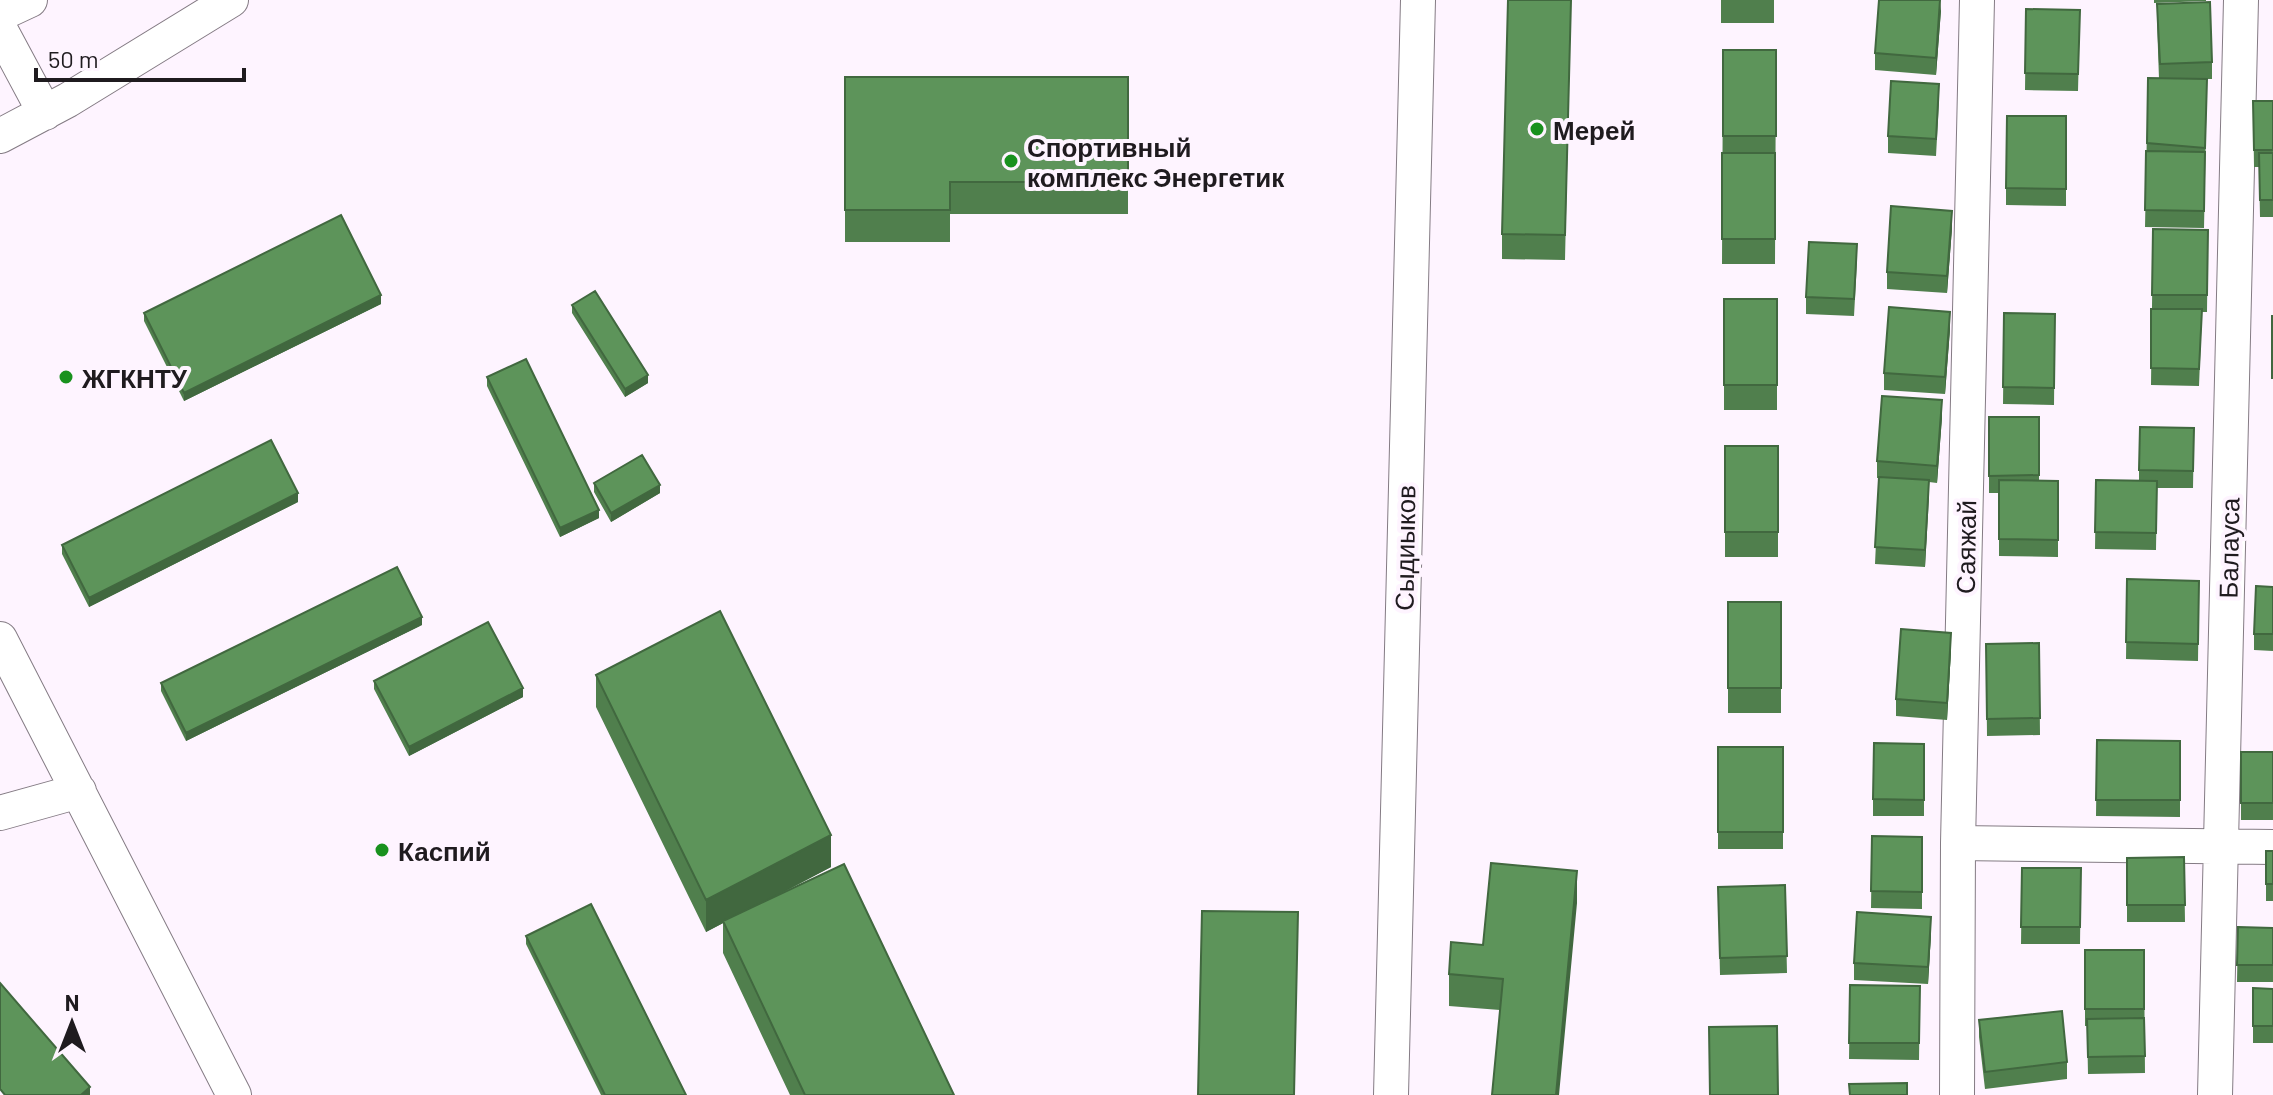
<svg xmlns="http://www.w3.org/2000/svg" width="2273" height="1095" font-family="Barlow,sans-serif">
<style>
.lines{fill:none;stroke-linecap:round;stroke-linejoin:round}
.minor-casing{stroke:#847b84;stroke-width:36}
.minor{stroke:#fff;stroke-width:34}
.wall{fill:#507f4d}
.shaded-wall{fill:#41683f}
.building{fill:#5d945a;stroke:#41683f;stroke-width:2}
.poi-dot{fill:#19911e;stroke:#fef4ff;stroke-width:3}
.labels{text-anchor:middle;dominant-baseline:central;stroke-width:8;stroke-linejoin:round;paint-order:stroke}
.poi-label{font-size:26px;font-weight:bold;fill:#1f1b1f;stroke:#fef4ff;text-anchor:start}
.street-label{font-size:26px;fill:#1f1b1f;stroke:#fef4ff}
</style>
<rect width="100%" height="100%" fill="#fef4ff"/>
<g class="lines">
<defs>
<path id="minor" d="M0,14L30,0
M0,29L45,113
M0,136L68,100L231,0
M0,639L234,1095
M0,813L79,791
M1958,843L2273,847
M1391,1095L1418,0
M1957,1095L1958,843L1977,0
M2215,1095L2241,0"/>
</defs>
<use href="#minor" class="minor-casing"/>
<use href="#minor" class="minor"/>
</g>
<path class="wall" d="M1571,0L1565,260L1502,259V234Z
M1721,0H1774V23H1721Z
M2154,0H2206V1L2154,3Z
M2026,9L2080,10L2078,91L2025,90Z
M1941,10L1936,75L1875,70V53Z
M2157,21L2212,62V79H2207L2204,228L2145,227L2148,78L2159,79Z
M1723,50H1776L1775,264H1722Z
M845,77H1128V214H950V242H845Z
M1939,101L1936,156L1888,153V136Z
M2253,101H2273V217H2260L2259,167H2254Z
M2066,116V206L2006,205V188Z
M1952,228L1947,293L1887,289V272Z
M2153,229L2208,230L2207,312H2202L2199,386L2151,385Z
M1857,261L1854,316L1806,314V297Z
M1724,299H1777V410H1724Z
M381,304L184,401L144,321V313Z
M572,305L648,383L625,397L572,313Z
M2004,313L2055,314L2054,405L2003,404Z
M1950,329L1945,394L1884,390V373Z
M487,377L599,518L560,537L487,386Z
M1942,417L1937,483L1929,482L1925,567L1875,564L1879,478H1877V461Z
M1989,417H2039V481H2058V557L1999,556V493H1989Z
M2194,428L2193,488H2157L2156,550L2095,549L2096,480L2139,481V470Z
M1725,446H1778V557H1725Z
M594,483L660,493L611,522L594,492Z
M298,502L89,607L62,554V545Z
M2127,579L2199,581L2198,661L2126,659Z
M2273,587V651L2254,650V634Z
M1728,602H1781V713H1728Z
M422,625L186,741L161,691V683Z
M2039,643L2040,735L1987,736L1986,644Z
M1951,650L1947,720L1896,716V699Z
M596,675L831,867L767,901L954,1095H790L723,953V923L706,932L596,707Z
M374,681L523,697L409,756L374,689Z
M2097,740L2180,741V817L2096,816Z
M1924,744V816H1873V799Z
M1718,747H1783V849H1718Z
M2241,752H2273V820H2241Z
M1872,836L1922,837V909L1871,908Z
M2266,851H2273V901H2266Z
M2184,857L2185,922H2127V858Z
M2022,868H2081L2080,944H2021Z
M1785,885L1787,973L1720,975L1718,887Z
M1577,903L1500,1010L1449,1006V974L1483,945Z
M2238,927L2273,928V982H2237Z
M1931,934L1928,984L1854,980V963Z
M526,936L686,1095H601L526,944Z
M2085,950H2144L2145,1073L2088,1074L2087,1026H2085Z
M1850,985L1920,986L1919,1060L1849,1059Z
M2253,988L2273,989V1043H2253Z
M1979,1020L2067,1062V1079L1985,1089L1979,1037Z"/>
<path class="shaded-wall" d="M1941,0V10L1936,75V58Z
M1952,211V228L1947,293V276Z
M381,295V304L184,401V393Z
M1950,312V329L1945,394V377Z
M648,375V383L625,397V389Z
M1942,400V417L1937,483V466Z
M1929,480V497L1925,567V550Z
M660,485V493L611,522V513Z
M298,493V502L89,607V598Z
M599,510V518L560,537V528Z
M422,617V625L186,741V733Z
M1951,633V650L1947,720V703Z
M523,688V697L409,756V747Z
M831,835V867L706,932V900Z
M1577,871V903L1559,1095H1556Z
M1931,917V934L1928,984V967Z
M90,1087V1095H81Z"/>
<path class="building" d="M1508,0H1571L1565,235L1502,234Z
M1879,0H1940L1936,58L1875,53Z
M2210,2L2212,62L2160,64L2157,4Z
M2026,9L2080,10L2078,74L2025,73Z
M1723,50H1776V136H1723Z
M845,77H1128V182H950V210H845Z
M2148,78L2207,79L2205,148L2147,143Z
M1891,81L1939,84L1936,139L1888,136Z
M2253,101H2273V150H2254Z
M2007,116H2066V189L2006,188Z
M2146,151L2205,152L2204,211L2145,210Z
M1722,153H1775V239H1722Z
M2259,153H2273V200H2260Z
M1891,206L1952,211L1947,276L1887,272Z
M341,215L381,295L184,393L144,313Z
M2153,229L2208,230L2207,295H2152Z
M1809,242L1857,244L1854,299L1806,297Z
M595,291L648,375L625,389L572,305Z
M1724,299H1777V385H1724Z
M1889,307L1950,312L1945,377L1884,373Z
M2151,309H2202L2199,369L2151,368Z
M2004,313L2055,314L2054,388L2003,387Z
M2272,316H2273V378H2272Z
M526,359L599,510L560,528L487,377Z
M1882,396L1942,400L1937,466L1877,461Z
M1989,417H2039V475L1989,476Z
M2140,427L2194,428L2193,471L2139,470Z
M271,440L298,493L89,598L62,545Z
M1725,446H1778V532H1725Z
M642,455L660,485L611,513L594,483Z
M1879,477L1929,480L1925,550L1875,547Z
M1999,480L2058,481V540L1999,539Z
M2096,480L2157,481L2156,533L2095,532Z
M397,567L422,617L186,733L161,683Z
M2127,579L2199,581L2198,644L2126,642Z
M2256,586L2273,587V634H2254Z
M1728,602H1781V688H1728Z
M720,611L831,835L706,900L596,675Z
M488,622L523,688L409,747L374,681Z
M1901,629L1951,633L1947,703L1896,699Z
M2039,643L2040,718L1987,719L1986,644Z
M2097,740L2180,741V800H2096Z
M1874,743L1924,744V800L1873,799Z
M1718,747H1783V832H1718Z
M2241,752H2273V803H2241Z
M1872,836L1922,837V892L1871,891Z
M2266,851H2273V884H2266Z
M2184,857L2185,905H2127V858Z
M1491,863L1577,871L1556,1095H1492L1503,979L1449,974L1451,942L1483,945Z
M844,864L954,1095H805L723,921Z
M2022,868H2081L2080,927H2021Z
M1785,885L1787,956L1720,958L1718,887Z
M591,904L686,1095H605L526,936Z
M1202,911L1298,912L1294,1095H1198Z
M1857,912L1931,917L1928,967L1854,963Z
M2238,927L2273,928V965H2237Z
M2085,950H2144V1009H2085Z
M0,983L90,1087L81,1095H5L0,1089Z
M1850,985L1920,986L1919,1043H1849Z
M2253,988L2273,989V1026H2253Z
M2062,1011L2067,1062L1985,1072L1979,1020Z
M2144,1018L2145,1056L2088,1057L2087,1019Z
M1777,1026L1778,1095H1710L1709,1027Z
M1907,1083V1095H1850L1849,1084Z"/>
<g class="poi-dot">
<circle cx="1537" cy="129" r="8"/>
<circle cx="1011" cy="161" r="8"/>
<circle cx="66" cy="377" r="8"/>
<circle cx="382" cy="850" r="8"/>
</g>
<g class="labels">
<g class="poi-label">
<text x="1553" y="129">Мерей</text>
<text x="1027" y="146">Спортивный<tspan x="1027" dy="30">комплекс Энергетик</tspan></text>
<text x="82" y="377">ЖГКНТУ</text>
<text x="398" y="850">Каспий</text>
</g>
<g class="street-label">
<text transform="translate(1965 547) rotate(-89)">Саяжай</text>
<text transform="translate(1404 548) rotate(-89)">Сыдиыков</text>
<text transform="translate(2228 548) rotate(-89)">Балауса</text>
</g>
</g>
<g transform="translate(72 1023)" stroke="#fef4ff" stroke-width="6" paint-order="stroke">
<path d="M0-6L14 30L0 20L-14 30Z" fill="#1f1b1f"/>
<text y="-12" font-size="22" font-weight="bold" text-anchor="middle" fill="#1f1b1f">N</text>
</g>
<path d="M36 68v12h208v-12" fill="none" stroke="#1f1b1f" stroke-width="4"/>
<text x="48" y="68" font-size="24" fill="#1f1b1f" stroke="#fef4ff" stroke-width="6" paint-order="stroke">50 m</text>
</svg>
